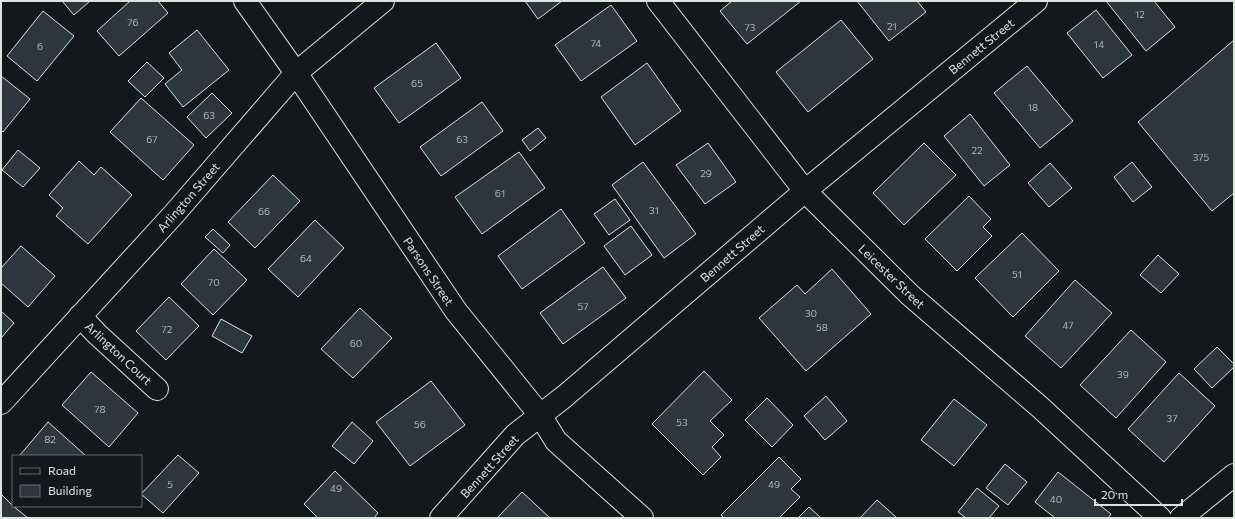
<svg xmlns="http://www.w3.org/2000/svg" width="1235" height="519" font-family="Commissioner,sans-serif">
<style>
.building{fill:#2c363c;stroke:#d8e6dc}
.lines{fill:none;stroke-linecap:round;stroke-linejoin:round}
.street-casing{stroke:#d8e6dc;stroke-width:24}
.secondary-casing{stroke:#d8e6dc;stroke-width:24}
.street{stroke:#14181c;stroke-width:22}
.secondary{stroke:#14181c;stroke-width:22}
.labels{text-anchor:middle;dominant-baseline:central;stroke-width:3;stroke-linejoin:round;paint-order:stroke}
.number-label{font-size:10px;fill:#adbab4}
.street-label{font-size:12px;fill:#d8e6dc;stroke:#14181c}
</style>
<rect width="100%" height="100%" fill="#14181c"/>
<path class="building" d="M62,1H90L74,15Z
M130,1H158L168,13L119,56L97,31Z
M525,1H562L538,19Z
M732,1H801L747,44L720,11Z
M857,1H917L926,12L889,41Z
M1106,1H1154L1175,27L1146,51Z
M611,5L637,41L581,81L555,45Z
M1096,10L1132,55L1103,78L1067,33Z
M43,11L74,36L37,81L7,56Z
M841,20L873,59L808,112L776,72Z
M197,30L229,70L183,107L165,84L182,70L169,53Z
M1234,40V193L1212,211L1138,122Z
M436,43L461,78L399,123L374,88Z
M147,62L164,78L145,97L128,81Z
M647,63L681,111L635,145L601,97Z
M1027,66L1073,121L1040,148L994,93Z
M1,76L30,99L3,132L1,130Z
M212,93L232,113L206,138L187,117Z
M141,98L194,145L163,180L110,132Z
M482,102L503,131L441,176L420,147Z
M970,114L1010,165L984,186L944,136Z
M538,128L546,138L530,151L522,140Z
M708,143L736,182L705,204L676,165Z
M924,143L956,175L904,225L873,193Z
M18,150L40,168L23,187L2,170Z
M519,152L545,188L482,234L455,197Z
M79,161L94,175L101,167L132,195L88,244L56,216L63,208L49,195Z
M643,162L696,234L664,258L612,185Z
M1132,162L1152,187L1133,202L1114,177Z
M1050,163L1072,188L1049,207L1028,183Z
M273,175L300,201L255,248L228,222Z
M969,196L991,219L983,227L992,236L957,271L925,239Z
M615,199L630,220L609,235L594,214Z
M561,209L585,243L522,289L498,256Z
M315,220L344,248L298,297L268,269Z
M631,226L652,255L625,275L604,246Z
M213,229L230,245L223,253L205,237Z
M1022,233L1059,271L1013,317L975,278Z
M21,246L55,276L28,307L1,283V268Z
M214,249L247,280L213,315L181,284Z
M1158,255L1179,274L1161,293L1140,275Z
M603,267L626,298L563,344L540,313Z
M832,269L871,314L806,371L759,318L797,285L805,294Z
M1075,280L1112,313L1061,368L1025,336Z
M169,297L199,326L166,360L136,331Z
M360,308L392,338L353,378L321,349Z
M1,311L14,323L1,338Z
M221,319L252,336L242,353L212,336Z
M1131,330L1166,362L1116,418L1080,385Z
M1217,347L1234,364V367L1212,388L1194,369Z
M704,371L732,400L710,421L724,435L712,447L721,457L703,475L652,424Z
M91,372L138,413L109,447L62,405Z
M1179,373L1215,406L1164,462L1128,429Z
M431,381L465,425L410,466L376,422Z
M826,396L847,421L825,440L804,416Z
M767,398L793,425L772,447L745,420Z
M954,399L987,425L954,466L921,440Z
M48,422L85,455V456H21L20,455Z
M352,422L373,441L354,464L332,446Z
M178,455L199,473L163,513L141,494Z
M779,457L801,479L791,489L800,497L779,518H724L721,515Z
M1005,464L1027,482L1008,505L986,488Z
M335,471L378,513L374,518H318L304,504Z
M1058,472L1111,514L1108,518H1055L1035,502Z
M977,488L999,506L989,518H966L958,512Z
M522,492L550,518H497Z
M1,494L13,506L28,518H1Z
M877,500L897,518H860Z
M809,507L821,518H798Z"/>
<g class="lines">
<defs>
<path id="street" d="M658,1L805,191L910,295L1041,408L1160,518
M80,316L97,334L157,389
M441,518L515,435L565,396L805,191L1036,1
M1181,518L1234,475"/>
<path id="secondary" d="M245,1L296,73L456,311L540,415L556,441L642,518
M1,403L174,214L296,73L383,1"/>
</defs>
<use href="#street" class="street-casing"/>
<use href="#secondary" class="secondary-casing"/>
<use href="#street" class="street"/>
<use href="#secondary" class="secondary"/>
</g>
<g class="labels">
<g class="number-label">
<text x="1140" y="14">12</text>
<text x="133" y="22">76</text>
<text x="892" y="26">21</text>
<text x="750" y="27">73</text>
<text x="596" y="43">74</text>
<text x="1099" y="44">14</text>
<text x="40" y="46">6</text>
<text x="417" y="83">65</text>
<text x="1033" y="107">18</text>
<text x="209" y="115">63</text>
<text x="152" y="139">67</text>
<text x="462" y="139">63</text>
<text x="977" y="150">22</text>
<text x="1201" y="157">375</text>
<text x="706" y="173">29</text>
<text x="500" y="193">61</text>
<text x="654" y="210">31</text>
<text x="264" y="211">66</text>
<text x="306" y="258">64</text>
<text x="1017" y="274">51</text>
<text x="214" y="282">70</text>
<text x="583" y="306">57</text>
<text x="811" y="313">30</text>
<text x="1068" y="325">47</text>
<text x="822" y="327">58</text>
<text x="167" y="329">72</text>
<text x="356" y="343">60</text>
<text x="1123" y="374">39</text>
<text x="100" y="409">78</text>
<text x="1172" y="418">37</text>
<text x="682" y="422">53</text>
<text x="420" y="424">56</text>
<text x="50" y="439">82</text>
<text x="170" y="484">5</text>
<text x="774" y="484">49</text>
<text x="336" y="488">49</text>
<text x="1056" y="499">40</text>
</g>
<g class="street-label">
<text transform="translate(981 46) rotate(-39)">Bennett Street</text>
<text transform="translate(188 197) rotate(-49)">Arlington Street</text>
<text transform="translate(732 253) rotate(-41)">Bennett Street</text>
<text transform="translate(429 271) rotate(56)">Parsons Street</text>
<text transform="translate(892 276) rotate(44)">Leicester Street</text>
<text transform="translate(119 353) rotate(43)">Arlington Court</text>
<text transform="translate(489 466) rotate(-48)">Bennett Street</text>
</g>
</g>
<rect width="1235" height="519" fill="none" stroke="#d8e6dc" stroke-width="4"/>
<rect x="12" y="455" width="130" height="52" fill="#14181c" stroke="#626a69"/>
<rect x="20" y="468" width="20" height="6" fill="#14181c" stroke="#626a69"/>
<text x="48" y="475" font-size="12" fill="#d8e6dc">Road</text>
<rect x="20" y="485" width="20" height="12" fill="#2c363c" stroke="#626a69"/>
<text x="48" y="495" font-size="12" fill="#d8e6dc">Building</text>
<path d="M1095 499v6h87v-6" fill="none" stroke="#d8e6dc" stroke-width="2"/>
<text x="1101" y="499" font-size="12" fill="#d8e6dc" stroke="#14181c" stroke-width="3" paint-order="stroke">20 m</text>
</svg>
